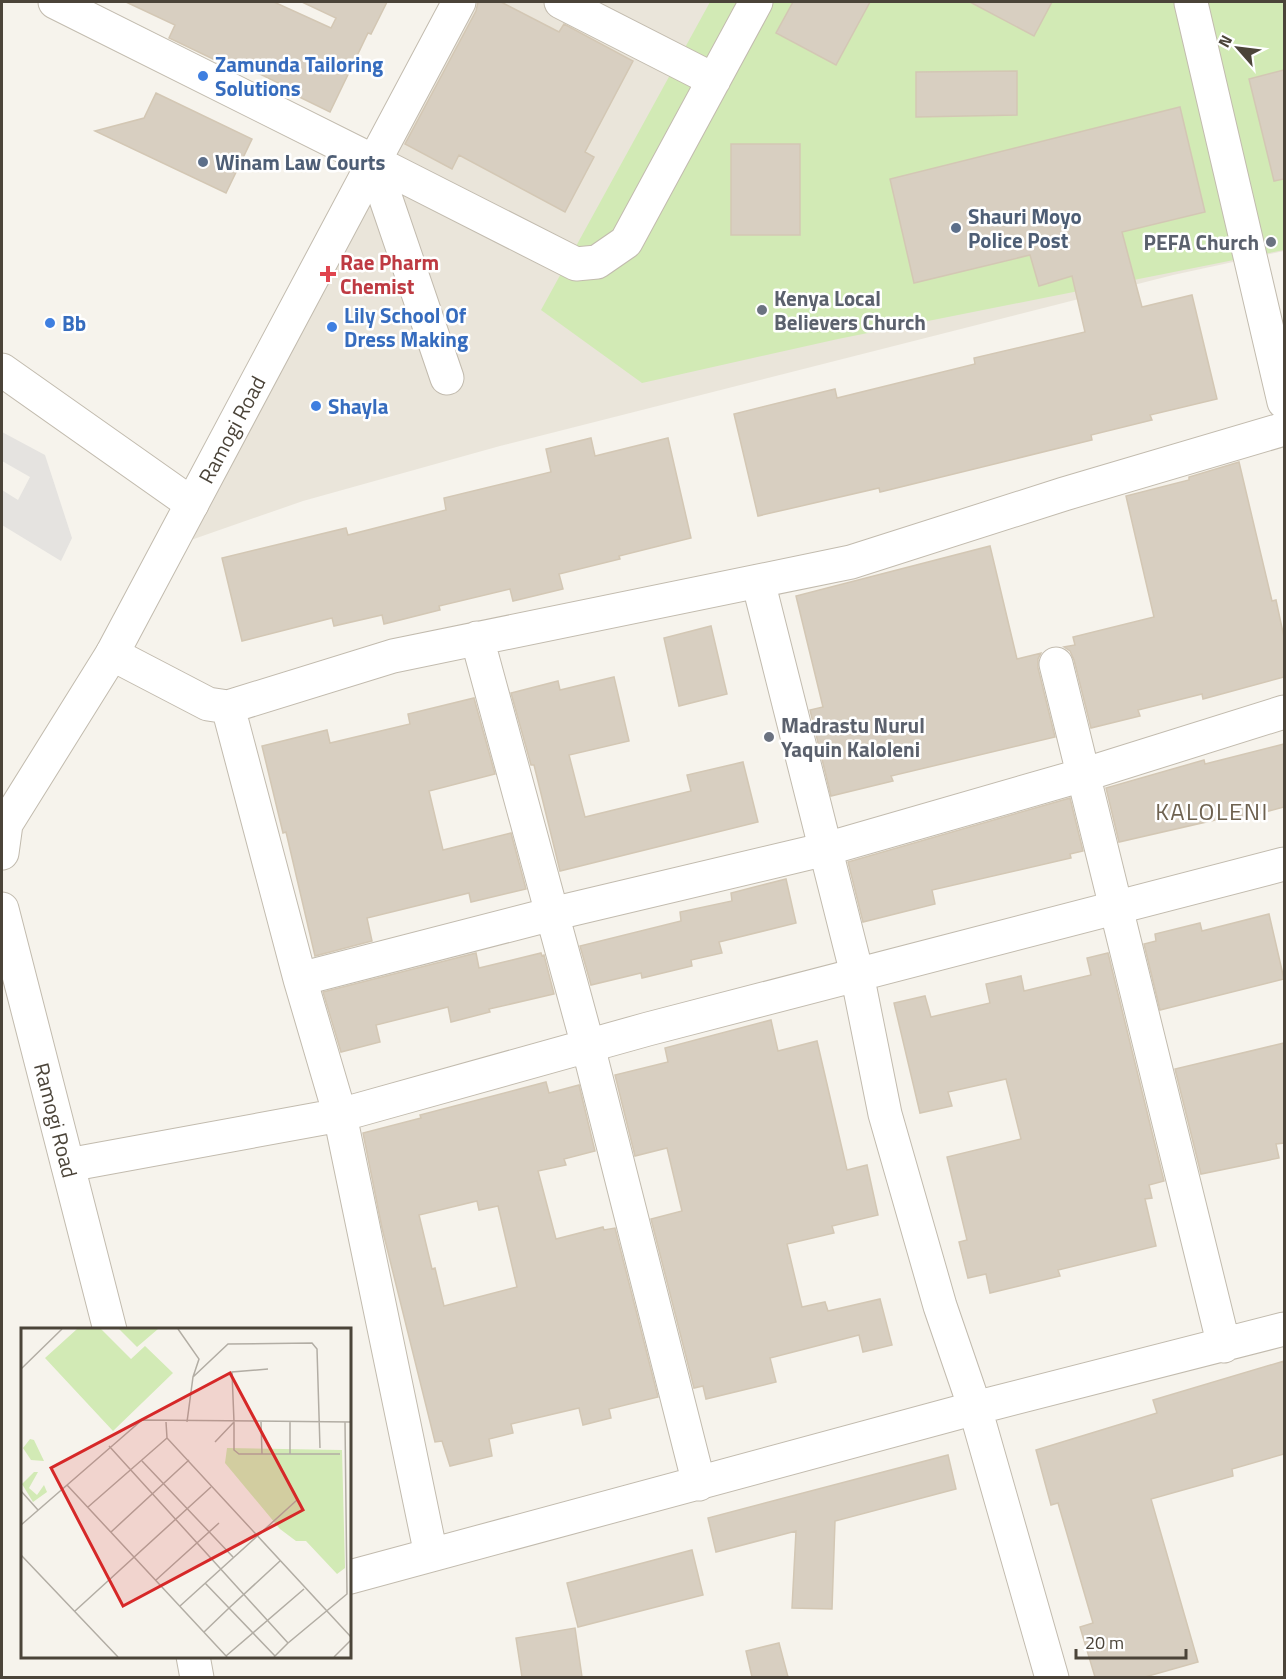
<svg xmlns="http://www.w3.org/2000/svg" width="1286" height="1679" font-family="'Titillium Web',sans-serif">
<style>
.residential{fill:#eae5da}
.green{fill:#d2eab5}
.parking{fill:#e5e3e0}
.building{fill:#d8cfc1;stroke:#d3c7b4;stroke-width:1.5;fill-rule:evenodd}
.lines{fill:none;stroke-linecap:round;stroke-linejoin:round}
.minor-casing{stroke:#c2bbae;stroke-width:35}
.tertiary-casing{stroke:#c2bbae;stroke-width:35}
.minor{stroke:#fff;stroke-width:33}
.tertiary{stroke:#fff;stroke-width:33}
.shop-dot{fill:#3f7fe0;stroke:#fff;stroke-width:2}
.service-dot{fill:#5c6f8a;stroke:#fff;stroke-width:2}
.worship-dot{fill:#6b7280;stroke:#fff;stroke-width:2}
.health-dot{fill:#e0444e;stroke:#fff;stroke-width:2}
.labels{text-anchor:middle;dominant-baseline:central;stroke-width:5;stroke-linejoin:round;paint-order:stroke}
.shop-label{font-size:21px;font-weight:bold;fill:#366cbe;stroke:#fff;text-anchor:start}
.service-label{font-size:21px;font-weight:bold;fill:#4e5e75;stroke:#fff;text-anchor:start}
.worship-label{font-size:21px;font-weight:bold;fill:#5b616d;stroke:#fff;text-anchor:start}
.health-label{font-size:21px;font-weight:bold;fill:#be3a42;stroke:#fff;text-anchor:start}
.street-label{font-size:21px;fill:#4b4439;stroke:#fff}
.quarter-label{font-size:24px;letter-spacing:1.5px;fill:#6e6250;stroke:#fff}
.inset-road{fill:none;stroke:#b2ada4;stroke-width:1.5}
.view{fill:#d62828;fill-opacity:0.15;stroke:#d62828;stroke-width:3}
.inset-edge{fill:none;stroke:#4b4439;stroke-width:3}
</style>
<rect width="100%" height="100%" fill="#f6f3ec"/>
<path class="residential" d="M459,2H1284V251L1173,275L500,446L303,501L168,548Z"/>
<path class="green" d="M710,2H1284V250L838,339L642,383L541,310Z"/>
<path class="parking" d="M2,432L45,455L72,538L61,561L2,525V490L18,500L30,477L2,461Z"/>
<path class="building" d="M126,2H274L331,28L336,18L302,2H387L371,34L368,33L330,112L291,93L293,90L218,54L215,60L169,38L175,25Z
M478,2H501L559,32L564,24L633,61L585,152L594,157L565,212L459,155L452,169L405,144L476,11Z
M793,2H870L836,65L776,33Z
M970,2H1052L1034,36Z
M1284,70V179L1274,181L1249,79Z
M1017,71V115L916,117V72Z
M156,93L252,139L226,193L95,131L144,118Z
M1180,107L1205,212L1122,232L1142,307L1192,295L1217,399L1150,415L1152,420L1091,435L1092,440L880,492L879,488L758,516L734,414L835,389L837,398L975,364L974,358L1085,332L1072,276L1039,286L1030,255L914,283L890,179Z
M731,144H800V235H731Z
M591,438L595,456L668,438L691,538L619,556L620,559L559,574L563,589L513,601L510,589L439,606L440,610L384,624L382,615L334,626L332,618L242,641L222,558L346,528L348,535L446,510L444,498L551,472L546,449Z
M1239,462L1272,601L1276,600L1284,637V677L1203,699L1202,694L1138,710L1140,716L1091,728L1074,660L1070,651L1064,647L1075,645L1073,637L1154,617L1126,496L1189,480V477Z
M990,546L1017,659L1041,653L1038,659V668L1055,737L891,776L893,781L831,796L810,710L823,707L796,596Z
M711,626L727,694L679,706L664,638Z
M614,677L629,741L569,755L585,817L691,791L687,775L743,762L758,822L560,871L534,765H531L511,693L558,681L560,690Z
M474,698L495,774L429,791L443,850L511,833L526,889L471,902L469,893L367,918L372,941L315,956L286,832L283,833L262,746L327,730L330,743L410,724L408,714Z
M1284,744V807L1238,819L1237,815L1119,842L1106,788L1204,760L1205,764Z
M1070,798L1083,851L1070,854L1071,858L932,890L935,904L863,922L848,862Z
M786,879L796,923L719,942L722,953L691,960L692,966L642,978L641,973L591,985L580,946L681,921L680,912L732,901L731,893Z
M1269,914L1284,979L1160,1010L1144,944L1156,941L1155,934L1200,923L1202,931Z
M476,953L479,968L541,953L542,956L544,955L554,994L489,1009L490,1012L451,1022L448,1007L376,1025L380,1042L341,1052L323,992Z
M1108,953L1164,1181L1149,1185L1152,1198L1145,1199L1156,1246L1058,1270L1060,1276L990,1293L986,1274L968,1278L959,1242L967,1240L947,1157L1021,1139L1006,1079L948,1092L952,1106L920,1113L894,1003L925,996L931,1017L990,1003L986,984L1021,976L1024,991L1091,975L1087,958Z
M771,1020L778,1051L817,1041L847,1170L867,1165L878,1215L832,1226L834,1233L787,1244L802,1307L825,1302L828,1311L880,1299L892,1345L863,1352L859,1335L770,1358L776,1382L706,1399L703,1386L694,1388L651,1219L682,1211L667,1148L635,1156L615,1075L668,1062L665,1048Z
M1284,1043V1143L1276,1144L1279,1158L1201,1174L1175,1069Z
M546,1082L549,1093L579,1085L595,1151L564,1159L566,1165L538,1171L556,1239L603,1227L604,1230L615,1228L658,1397L609,1409L611,1418L583,1425L579,1408L511,1424L513,1433L489,1439L492,1456L450,1466L442,1441L435,1442L382,1228L363,1133L421,1118L420,1115ZM477,1201L479,1210L498,1206L517,1287L444,1306L435,1268L432,1269L419,1215Z
M1284,1361V1454L1232,1469L1233,1476L1151,1499L1198,1662L1145,1677H1095L1080,1627L1093,1623L1058,1503L1051,1505L1036,1450L1157,1413L1153,1400Z
M948,1455L956,1489L835,1521L832,1609L792,1608L796,1531L716,1552L708,1518Z
M692,1550L703,1595L578,1627L567,1583Z
M575,1628L582,1677H522L516,1638Z
M779,1643L788,1677H752L746,1651Z"/>
<g class="lines">
<defs>
<path id="minor" d="M55,2L373,161L447,378
M561,2L714,80
M1191,3L1284,402
M373,161L576,264L597,262L626,242L756,2
M2,370L192,504
M758,581L857,974L885,1114L940,1306L975,1408L1052,1678
M477,638L588,1046L699,1484
M112,654L208,704L228,707L393,656L851,562L1064,494L1284,429
M1056,664L1224,1346
M228,707L300,979L340,1115L431,1555
M300,979L552,914L826,849L1083,775L1284,712
M68,1165L340,1115L648,1029L1284,864
M350,1577L975,1408L1284,1329"/>
<g id="tertiary">
<path id="s1" d="M2,853L6,824L112,654L459,2"/>
<path id="s2" d="M2,909L110,1330"/>
<path d="M193,1656L197,1678"/>
</g>
</defs>
<use href="#minor" class="minor-casing"/>
<use href="#tertiary" class="tertiary-casing"/>
<use href="#minor" class="minor"/>
<use href="#tertiary" class="tertiary"/>
</g>
<g class="shop-dot">
<circle cx="203" cy="76" r="6"/>
<circle cx="50" cy="323" r="6"/>
<circle cx="332" cy="327" r="6"/>
<circle cx="316" cy="406" r="6"/>
</g>
<g class="service-dot">
<circle cx="203" cy="162" r="6"/>
<circle cx="956" cy="228" r="6"/>
</g>
<g class="worship-dot">
<circle cx="1271" cy="242" r="6"/>
<circle cx="762" cy="310" r="6"/>
<circle cx="769" cy="737" r="6"/>
</g>
<path class="health-dot" d="M325 265h6v6h6v6h-6v6h-6v-6h-6v-6h6z"/>
<g class="labels">
<g class="shop-label">
<text x="215" y="64">Zamunda Tailoring<tspan x="215" dy="24">Solutions</tspan></text>
<text x="344" y="315">Lily School Of<tspan x="344" dy="24">Dress Making</tspan></text>
<text x="62" y="323">Bb</text>
<text x="328" y="406">Shayla</text>
</g>
<g class="service-label">
<text x="215" y="162">Winam Law Courts</text>
<text x="968" y="216">Shauri Moyo<tspan x="968" dy="24">Police Post</tspan></text>
</g>
<g class="worship-label">
<text x="1259" y="242" text-anchor="end">PEFA Church</text>
<text x="774" y="298">Kenya Local<tspan x="774" dy="24">Believers Church</tspan></text>
<text x="781" y="725">Madrastu Nurul<tspan x="781" dy="24">Yaquin Kaloleni</tspan></text>
</g>
<g class="health-label">
<text x="340" y="262">Rae Pharm<tspan x="340" dy="24">Chemist</tspan></text>
</g>
<g class="street-label">
<text stroke="none"><textPath href="#s1" startOffset="484">Ramogi Road</textPath></text>
<text stroke="none"><textPath href="#s2" startOffset="218">Ramogi Road</textPath></text>
</g>
<g class="quarter-label">
<text x="1212" y="811">KALOLENI</text>
</g>
</g>
<g transform="translate(21 1328)">
<rect width="330" height="330" fill="#f6f3ec"/>
<path d="M56,1H80L110,31L124,18L152,45L92,103L24,30ZM98,1H137L116,19ZM9,111L13,112L23,133L10,132L2,120ZM206,120L321,122L324,240L316,246L285,213H275L259,201L204,135ZM13,144H17L8,160L16,167L23,157L26,164L12,174L1,156Z" fill="#d2eab5"/>
<path class="inset-road" d="M157,1L178,31L172,49L166,94M0,41L41,1M172,49L207,16L291,15L296,21L299,120M145,94L146,110L330,309M213,94V122L218,126H319M240,94L241,126M194,114L213,94L211,44L247,41M88,118L267,315L326,266L324,94M269,126V94M121,133L212,229M46,157L206,329M0,163L17,182M67,179L146,110M0,197L121,92L330,94M90,204L168,132M0,227L97,329M135,252L198,195M159,278L276,172M54,283L190,159M183,304L208,280L184,255M205,328L283,261M254,328L208,280L259,233M253,329L267,315M313,329L330,312"/>
<path class="view" d="M209,45L282,182L102,278L30,140Z"/>
<rect width="330" height="330" class="inset-edge"/>
</g>
<rect width="1286" height="1679" fill="none" stroke="#4b4439" stroke-width="6"/>
<g transform="translate(1238 48) rotate(298)" stroke="#ffffff" stroke-width="4.5" paint-order="stroke">
<path d="M0-4.5L10 22L0 15L-10 22Z" fill="#4b4439"/>
<text y="-9" font-size="16" font-weight="bold" text-anchor="middle" fill="#4b4439">N</text>
</g>
<path d="M1076 1649v9h110v-9" fill="none" stroke="#4b4439" stroke-width="3"/>
<text x="1085" y="1649" font-size="18" fill="#4b4439" stroke="#ffffff" stroke-width="4.5" paint-order="stroke">20 m</text>
</svg>
